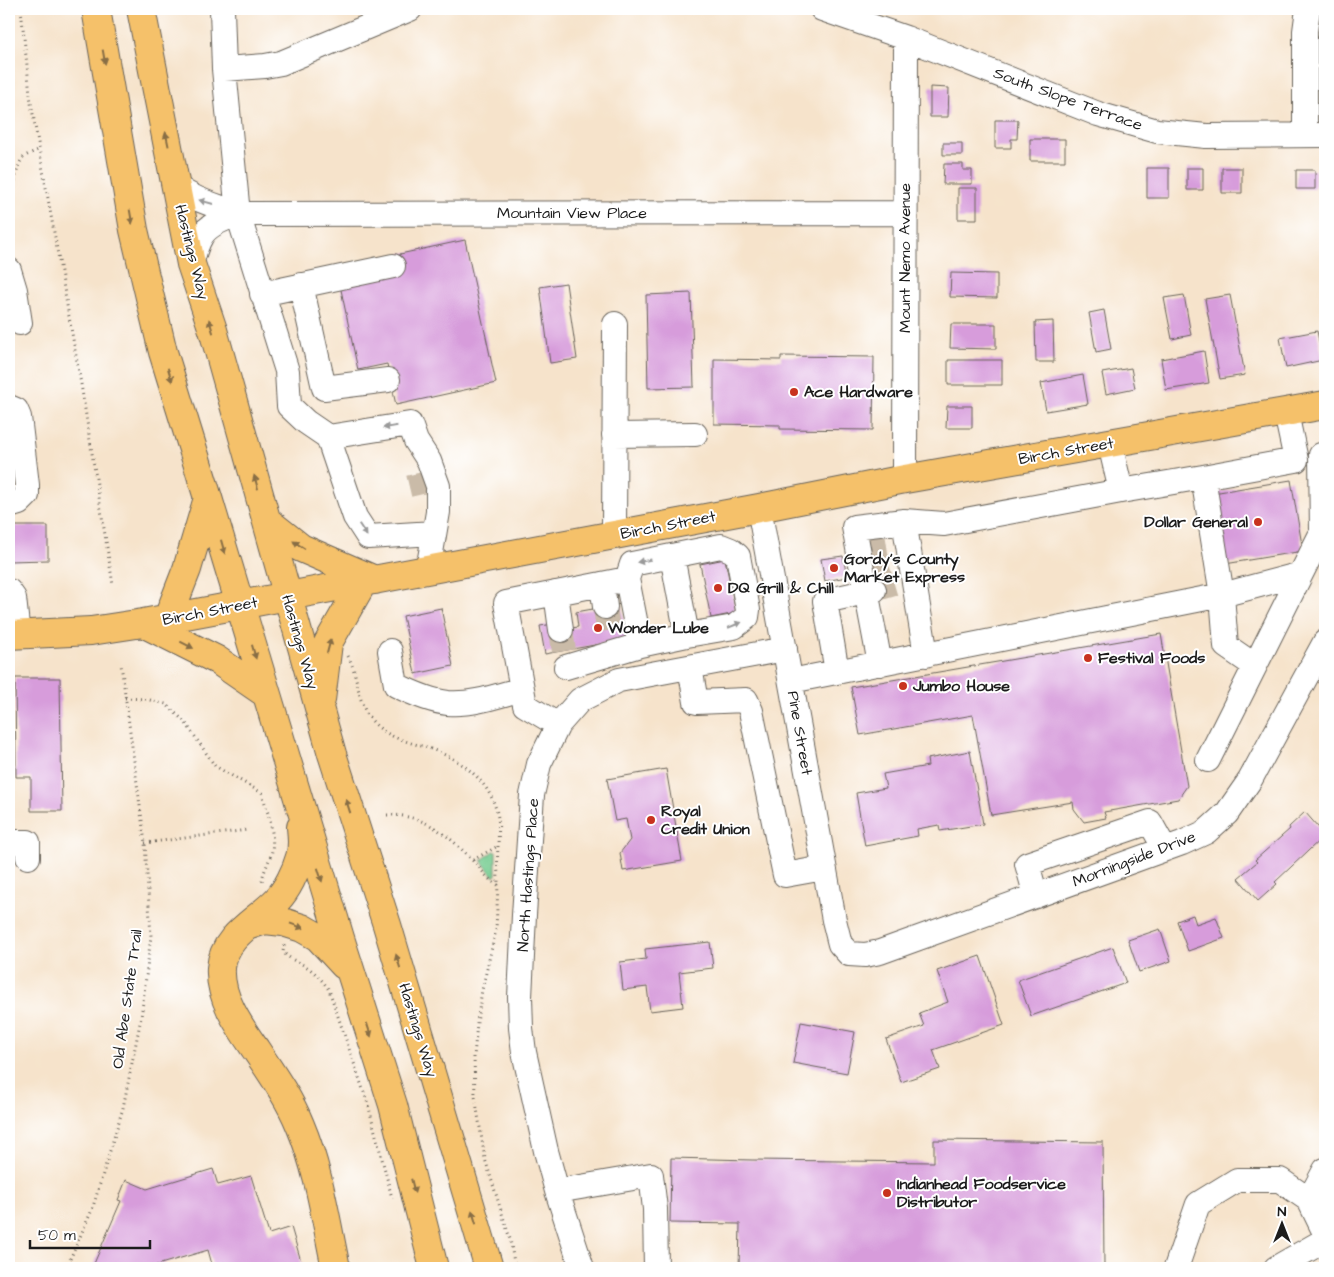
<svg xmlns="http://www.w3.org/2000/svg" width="1334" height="1277" font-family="'Architects Daughter',sans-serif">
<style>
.green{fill:#76cc91;stroke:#497456}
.building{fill:#d79cdb}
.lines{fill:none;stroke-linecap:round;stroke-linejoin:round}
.minor-tunnel{stroke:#cabba8;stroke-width:24;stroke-dasharray:24 12;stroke-linecap:butt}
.minor-casing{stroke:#686259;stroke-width:26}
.major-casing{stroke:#686259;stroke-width:30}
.path{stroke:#686259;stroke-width:3;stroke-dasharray:1 4;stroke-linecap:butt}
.minor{stroke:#fff;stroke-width:24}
.major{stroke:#f5c16b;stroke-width:28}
.oneway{fill:#886e44}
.oneway2{fill:#999}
.poi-dot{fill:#c8321e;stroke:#fff;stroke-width:2}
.labels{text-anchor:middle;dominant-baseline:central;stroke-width:4;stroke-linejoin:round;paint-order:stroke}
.street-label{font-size:16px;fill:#1c1c1c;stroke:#fff}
.poi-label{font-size:16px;font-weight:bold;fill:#1c1c1c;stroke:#fff;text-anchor:start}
</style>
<rect width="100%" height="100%" fill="#fff"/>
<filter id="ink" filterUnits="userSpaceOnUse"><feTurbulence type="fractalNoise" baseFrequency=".02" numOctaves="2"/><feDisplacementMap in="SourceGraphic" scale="10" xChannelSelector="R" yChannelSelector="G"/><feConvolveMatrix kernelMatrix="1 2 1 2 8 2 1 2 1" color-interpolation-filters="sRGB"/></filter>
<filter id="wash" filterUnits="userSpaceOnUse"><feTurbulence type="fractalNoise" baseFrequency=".0096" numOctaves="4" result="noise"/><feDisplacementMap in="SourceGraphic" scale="20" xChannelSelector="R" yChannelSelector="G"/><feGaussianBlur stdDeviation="1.12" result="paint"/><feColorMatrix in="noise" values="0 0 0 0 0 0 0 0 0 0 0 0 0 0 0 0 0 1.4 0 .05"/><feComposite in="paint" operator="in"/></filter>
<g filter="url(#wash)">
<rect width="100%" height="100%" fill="#f6e3cb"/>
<path class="green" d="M493,851L496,852V875L494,877L482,862V860Z"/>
<g id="blocks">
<path class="building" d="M930,87L949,88L948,117H930Z
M995,120H1018L1017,139H1011V148H995Z
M1030,139H1065V161H1030Z
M943,143H962V155H943Z
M944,164H963V170H972V184H943Z
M1147,168H1169V198H1147Z
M1187,168H1203V190H1187Z
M1222,168H1242V193H1222Z
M1296,170H1315V189H1296Z
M958,188H977V219H958Z
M465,240L496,383L396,405L387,364L358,370L340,285L403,271L400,254Z
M951,273L997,274V298L950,297Z
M566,283L577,359L550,363L540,287Z
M691,293L694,387L648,388L646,295Z
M1184,295L1191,335L1172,339L1164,298Z
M1230,295L1245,375L1220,379L1205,299Z
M1104,310L1111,349L1096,352L1089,313Z
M1053,321L1054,362H1036L1035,322Z
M951,324H996V349L950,348Z
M1317,331L1323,360L1286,368L1280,338Z
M1204,351L1209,383L1166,390L1161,359Z
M781,356L874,357L873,430L780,429V425L714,424V359L781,360Z
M948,360H1002V385H948Z
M1131,368L1135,388L1106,394L1102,373Z
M1083,375L1088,404L1046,411L1041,383Z
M947,406H972V428H946Z
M1291,480L1303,551L1225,564L1213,493Z
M9,526H48V560L9,561Z
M843,556L847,577L825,581L821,559Z
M725,559L736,613L711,618L700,564Z
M621,604L628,639L545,654L540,626L554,624L555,631L578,627L576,612Z
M441,608L453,666L415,674L403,616Z
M1161,634L1187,786L1178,799L1104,812L1106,818L1084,822L1074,809L1073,802L991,815L973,715L860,735L851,687Z
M15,678H60L62,811H31V777H16Z
M970,751L983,824L940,831L939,825L917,829L918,836L865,846L856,793L886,788L883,774L928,766L927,759Z
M666,769L682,861L623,871L620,853L630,840L626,819L615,821L607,779Z
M1305,812L1325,835L1275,882L1277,884L1258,901L1238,878L1257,862L1255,860L1290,829L1289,827Z
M1193,915L1196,924L1216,917L1224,938L1188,951L1177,921Z
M1160,929L1171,961L1139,972L1128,940Z
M710,942L713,968L679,972L683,1007L650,1011L647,987L623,990L620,962L646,959L645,949Z
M1113,947L1126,983L1031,1016L1018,980Z
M980,956L1004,1025L933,1050L940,1069L901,1082L886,1039L924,1026L919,1013L948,1002L937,971Z
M801,1022L855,1032L847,1073L793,1063Z
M934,1140L1103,1142L1104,1268H739L740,1224L670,1223L671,1158L752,1160L934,1162Z
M213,1169L218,1185L251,1176L269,1234L291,1227L303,1268H213L208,1250L147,1268H98L93,1266L121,1201L118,1200L126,1180L147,1189Z"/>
</g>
</g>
<g filter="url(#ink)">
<use href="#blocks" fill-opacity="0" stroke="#686259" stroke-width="1"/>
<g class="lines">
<path class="minor-tunnel" d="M418,473L423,494
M867,549L887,546
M871,572L890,567
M874,590L894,584
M605,607L610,643
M561,630L564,651"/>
<defs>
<path id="minor" d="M222,9L224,69L238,214L287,371L289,406L306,422L328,437
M822,9L906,38L1098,114L1157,131L1206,136L1325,135
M224,69L265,66L281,63L410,9
M1305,135V31L1308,9
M177,187C196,201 216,205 238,214
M191,264C194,255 196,245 201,237C207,225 226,218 238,214L905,213
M9,270L15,290L20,323
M301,285L324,388L388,380
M262,294L393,266
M9,407L16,410L19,417L27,485V495L19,503L9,506
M614,435L695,434
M1110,444L1121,491L1203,477
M905,479L906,38
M759,508L834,920L840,944L849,954L865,955L880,952L1182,843L1206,832L1227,813L1250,780L1325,642
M904,521L926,655
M614,535L615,324
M672,556L687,635
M428,570L438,512V486L429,461L416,441L410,424L328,437L355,517L368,537L434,533
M602,584L605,607
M9,591L14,598L18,635
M556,593L561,630
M390,651L396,685C412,693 430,701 448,703C473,705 499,695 522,689
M880,664L854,527L904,521L944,524L1121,491
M1255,666L1226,646L1222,595L1301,574
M566,667L640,645
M690,667L696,702L746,700L751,711L785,875L824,868
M837,672L825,601L874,590
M791,681L1222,595L1203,477L1296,460L1286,413
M558,725L525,705L506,603L627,579L640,645L687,635L734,627L747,617L748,610L738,556L731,550L721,546L632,564L627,579
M1208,760L1322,532L1321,455
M9,842H28V857
M1036,896L1027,864L1150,822L1165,849
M557,1191L651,1175L655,1209L656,1268
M1309,1200L1325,1170
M582,1268L557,1191L546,1151L524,1052L521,1028L520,997L524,915L532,795L539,764L558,725L580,700L619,680L785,649
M1176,1268L1198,1204L1237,1180H1280L1309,1200L1325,1233
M1276,1268L1325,1240"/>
<path id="major" d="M96,9L134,230L163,352L208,498L340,938L393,1105L434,1268
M141,9L191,264L213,330L332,754L387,925L489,1268
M267,521L301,548L375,580
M168,618L187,569L208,498
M143,623L217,660L265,693
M9,635L91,631L143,623L759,508L905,479L1325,405
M321,700L328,643L363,582
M301,827C302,836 303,848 300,857C296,871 287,890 277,900C257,921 223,936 221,968C219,998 240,1027 256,1050C272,1074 289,1098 300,1125C319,1170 326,1221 336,1268
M250,925L265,920L283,922L302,928L318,937L344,965"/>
</defs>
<use href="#minor" class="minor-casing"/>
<use href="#major" class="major-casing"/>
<path class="path" d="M21,9L31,103L81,384L113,585
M9,226C12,211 13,166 24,157C28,154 34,152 38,150
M348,656C360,678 356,705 374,723C388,738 409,742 428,748C460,759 489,779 497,813C500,824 498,836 498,847C497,860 498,872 498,885
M125,698L146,699L166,704L185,722L215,766L262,793C267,811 275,831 272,851C270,861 261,875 262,884
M387,815C424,814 449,835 473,861C482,869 487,880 498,885L496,930L482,990L477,1023L474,1057L475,1096L485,1159L510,1239L515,1268
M145,843L248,830
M473,860L498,846
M284,945L283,952C290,960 299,962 307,967C316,973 323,981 329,990L368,1104L392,1198
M66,1268L92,1210L123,1108L141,1018L151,936L145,843L121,664"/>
<use href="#minor" class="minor"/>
<use href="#major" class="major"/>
</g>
<defs><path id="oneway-solid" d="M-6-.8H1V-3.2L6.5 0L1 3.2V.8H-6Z" transform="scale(1.25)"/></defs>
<g class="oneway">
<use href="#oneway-solid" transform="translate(104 57) rotate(80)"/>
<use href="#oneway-solid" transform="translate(167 139) rotate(-102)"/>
<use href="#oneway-solid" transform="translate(131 217) rotate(80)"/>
<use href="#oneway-solid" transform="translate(211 326) rotate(-107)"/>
<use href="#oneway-solid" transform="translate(170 375) rotate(73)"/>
<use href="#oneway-solid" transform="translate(256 482) rotate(-106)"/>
<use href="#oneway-solid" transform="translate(299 545) rotate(-147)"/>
<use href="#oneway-solid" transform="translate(223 547) rotate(74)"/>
<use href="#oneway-solid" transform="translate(187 645) rotate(27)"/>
<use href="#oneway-solid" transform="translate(329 646) rotate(-75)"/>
<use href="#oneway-solid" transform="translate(254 652) rotate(74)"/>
<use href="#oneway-solid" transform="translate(348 806) rotate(-108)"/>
<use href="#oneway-solid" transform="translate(320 875) rotate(73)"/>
<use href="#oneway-solid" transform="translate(297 926) rotate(20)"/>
<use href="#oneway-solid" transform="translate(398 961) rotate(-107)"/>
<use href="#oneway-solid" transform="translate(369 1030) rotate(72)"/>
<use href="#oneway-solid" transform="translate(413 1186) rotate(76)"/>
<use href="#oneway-solid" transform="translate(474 1217) rotate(-107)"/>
</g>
<g class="oneway2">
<use href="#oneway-solid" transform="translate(206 202) rotate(-164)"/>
<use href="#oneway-solid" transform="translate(390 427) rotate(171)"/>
<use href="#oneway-solid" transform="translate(363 530) rotate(56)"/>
<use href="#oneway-solid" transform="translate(644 561) rotate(169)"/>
<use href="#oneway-solid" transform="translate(735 625) rotate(-22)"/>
</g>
</g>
<g class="poi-dot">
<circle cx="794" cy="392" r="5"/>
<circle cx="1258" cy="522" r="5"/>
<circle cx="834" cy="568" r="5"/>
<circle cx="718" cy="588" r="5"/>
<circle cx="598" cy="628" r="5"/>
<circle cx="1088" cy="658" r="5"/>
<circle cx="903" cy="686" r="5"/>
<circle cx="651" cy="820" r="5"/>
<circle cx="887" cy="1193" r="5"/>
</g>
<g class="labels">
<g class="street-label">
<text transform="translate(1068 99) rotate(20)">South Slope Terrace</text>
<text x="572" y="213">Mountain View Place</text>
<text transform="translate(192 252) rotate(76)">Hastings Way</text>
<text transform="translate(905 258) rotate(-90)">Mount Nemo Avenue</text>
<text transform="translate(1066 451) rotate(-10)">Birch Street</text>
<text transform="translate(668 525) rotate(-11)">Birch Street</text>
<text transform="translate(210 611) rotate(-11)">Birch Street</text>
<text transform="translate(300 642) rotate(74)">Hastings Way</text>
<text transform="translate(800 733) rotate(80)">Pine Street</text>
<text transform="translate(1134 859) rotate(-21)">Morningside Drive</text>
<text transform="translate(528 875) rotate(-86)">North Hastings Place</text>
<text transform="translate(127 999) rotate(-82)">Old Abe State Trail</text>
<text transform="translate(418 1030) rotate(73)">Hastings Way</text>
</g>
<g class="poi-label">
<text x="804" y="392">Ace Hardware</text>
<text x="1248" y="522" text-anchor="end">Dollar General</text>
<text x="844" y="559">Gordy's County<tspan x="844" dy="18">Market Express</tspan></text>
<text x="728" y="588">DQ Grill &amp; Chill</text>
<text x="608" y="628">Wonder Lube</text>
<text x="1098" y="658">Festival Foods</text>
<text x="913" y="686">Jumbo House</text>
<text x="661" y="811">Royal<tspan x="661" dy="18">Credit Union</tspan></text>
<text x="897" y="1184">Indianhead Foodservice<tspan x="897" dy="18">Distributor</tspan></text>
</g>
</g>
<rect width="1334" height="1277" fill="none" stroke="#fff" stroke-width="30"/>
<g transform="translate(1282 1224)" stroke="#ffffff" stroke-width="4" paint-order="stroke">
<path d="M0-4L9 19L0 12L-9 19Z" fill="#1c1c1c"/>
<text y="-8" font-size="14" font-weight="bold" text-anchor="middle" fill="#1c1c1c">N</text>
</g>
<path d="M30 1240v8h120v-8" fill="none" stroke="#1c1c1c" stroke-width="2.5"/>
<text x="38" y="1240" font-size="15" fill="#1c1c1c" stroke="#ffffff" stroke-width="4" paint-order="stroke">50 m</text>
</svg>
